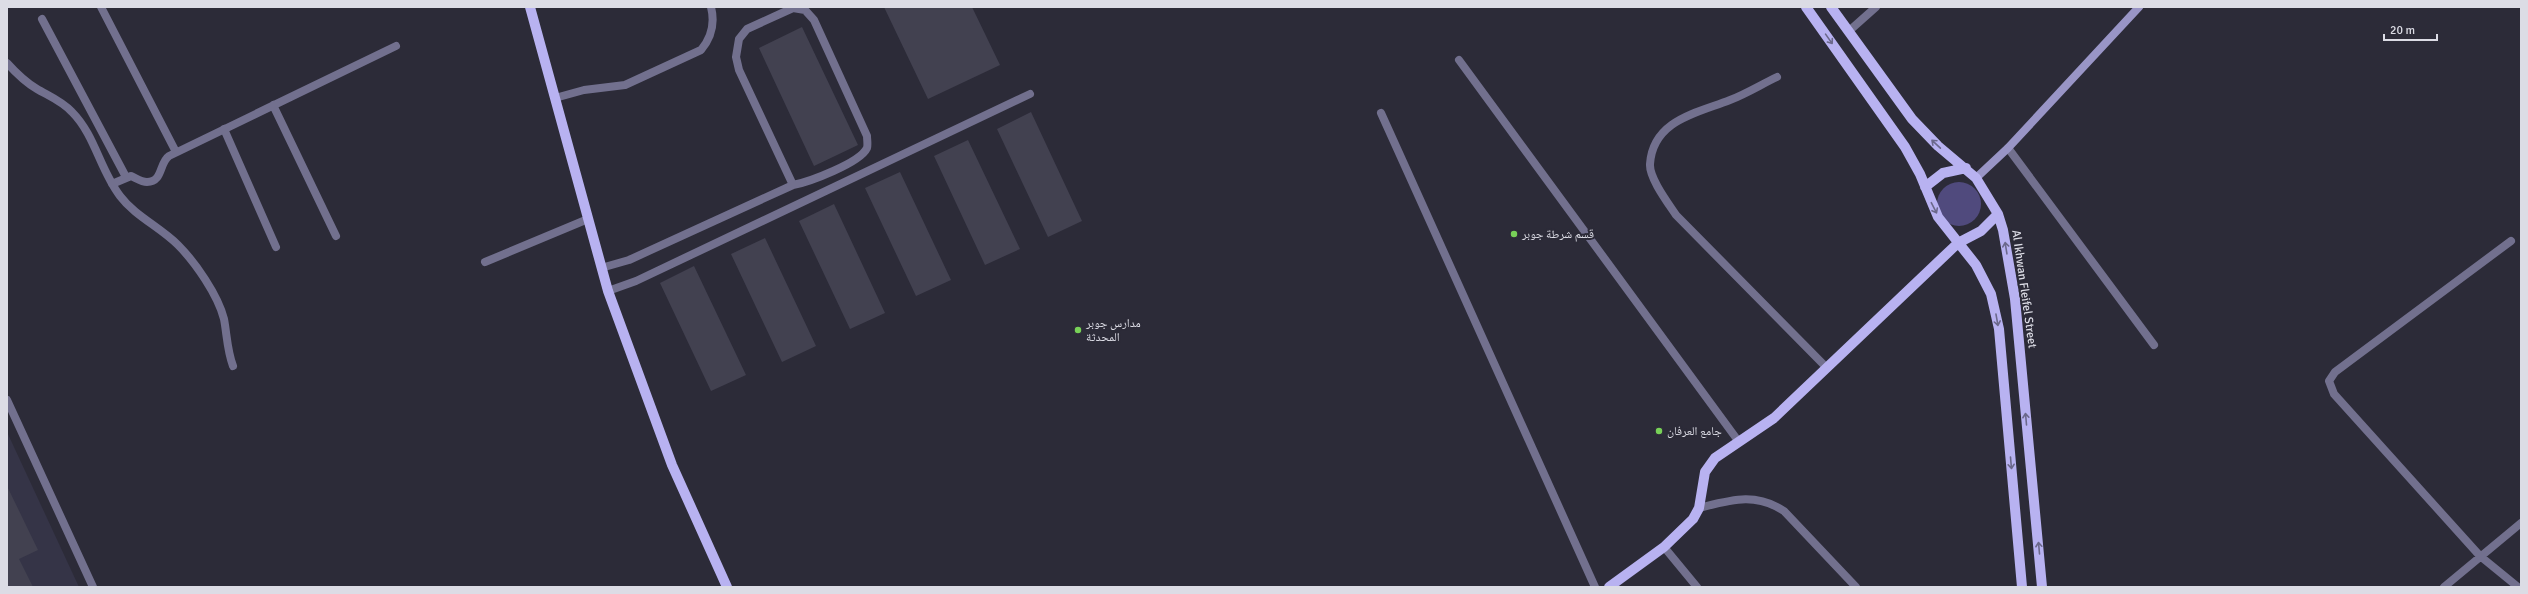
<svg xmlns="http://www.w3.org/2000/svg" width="2528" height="594" font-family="Signika,'Noto Naskh Arabic',sans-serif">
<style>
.built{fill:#353447}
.green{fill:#504a7d}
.building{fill:#424150}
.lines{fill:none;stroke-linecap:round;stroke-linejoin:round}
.street{stroke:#72708e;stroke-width:8}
.secondary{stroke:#9995c6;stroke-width:8}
.primary{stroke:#b8b2f1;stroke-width:10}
.oneway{stroke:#6b688b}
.poi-dot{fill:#78d158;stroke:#2c2b38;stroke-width:1.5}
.labels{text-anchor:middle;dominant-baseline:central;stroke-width:4;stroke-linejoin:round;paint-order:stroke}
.poi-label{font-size:12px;fill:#dcdce5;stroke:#2c2b38;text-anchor:start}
.street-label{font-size:12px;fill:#dcdce5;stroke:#2c2b38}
</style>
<rect width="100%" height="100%" fill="#2c2b38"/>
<path class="built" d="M7,432L79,587H7Z"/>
<path class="green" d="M1937 204a22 22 0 1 1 44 0a22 22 0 1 1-44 0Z"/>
<path class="building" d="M884,7H972L1000,65L928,99Z
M802,27L858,145L814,166L759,48Z
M1031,112L1082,221L1048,237L997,129Z
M968,140L1020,249L985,265L934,156Z
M900,172L951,280L916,296L865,188Z
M834,204L885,313L850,329L799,221Z
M765,238L816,346L782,362L731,254Z
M694,266L746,375L711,391L660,283Z
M7,486L38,550L19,559L33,587H7Z"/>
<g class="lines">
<path class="street" d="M101,7L176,152
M42,19L126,177
M1849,31L1876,7
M1459,60L1739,442
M7,63C16,73 25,82 37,89C49,96 62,101 72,112C95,135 100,170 120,196C135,216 160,227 178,245C195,262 218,295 224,319C227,335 227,350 233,366
M1777,77C1762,84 1746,94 1730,100C1697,113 1653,120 1650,164C1649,178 1668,203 1676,215L1826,367
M555,98L584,90L625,85L701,50C712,37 715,23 711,7
M273,105L336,236
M1381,113L1595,587
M224,129L276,247
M2008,148L2154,345
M112,184L131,176C136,178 141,182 147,182C163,182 159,163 169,156L396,46
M2511,241L2335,372L2329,381L2334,394L2480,556L2518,587
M485,262L588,219
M601,268L629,260L793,185C809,182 860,163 867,148C868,145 867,139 867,136L814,20L805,10L793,8L747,29L739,39L736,57L739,70L793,185
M608,291L636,281L1030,94
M7,400L93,587
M1699,508C1731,500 1755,492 1784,511L1856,587
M1664,547L1697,587
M2444,587L2521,523"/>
<path class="secondary" d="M1976,178L2008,148L2139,7"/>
<path class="primary" d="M530,7L608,291L672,465L727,587
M1806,7L1905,147L1920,174L1938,217L1976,265L1991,294L1999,329L2022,587
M1831,7L1912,119L1938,146L1976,178L1998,214L2003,230L2015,299L2042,587
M1925,187L1943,173L1966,168
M1609,587L1664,547L1693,519L1699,508L1705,472L1715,458L1774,418L1958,243L1981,231L1998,214"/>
</g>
<defs><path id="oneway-shaft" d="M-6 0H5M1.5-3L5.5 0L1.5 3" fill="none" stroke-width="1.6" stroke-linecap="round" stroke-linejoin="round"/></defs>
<g class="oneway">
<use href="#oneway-shaft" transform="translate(1829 39) rotate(55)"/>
<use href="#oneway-shaft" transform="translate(1936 144) rotate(-137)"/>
<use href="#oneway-shaft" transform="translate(1934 208) rotate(63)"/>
<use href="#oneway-shaft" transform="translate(2006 248) rotate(-99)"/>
<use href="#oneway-shaft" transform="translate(1997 320) rotate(80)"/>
<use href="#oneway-shaft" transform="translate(2026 419) rotate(-95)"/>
<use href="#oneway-shaft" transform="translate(2011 463) rotate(85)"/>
<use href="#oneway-shaft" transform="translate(2039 548) rotate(-95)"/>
</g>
<g class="poi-dot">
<circle cx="1514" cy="234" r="4"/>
<circle cx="1078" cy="330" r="4"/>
<circle cx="1659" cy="431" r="4"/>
</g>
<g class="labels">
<g class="poi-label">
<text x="1522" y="234">قسم شرطة جوبر</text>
<text x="1086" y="323">مدارس جوبر<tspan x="1086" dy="14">المحدثة</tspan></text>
<text x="1667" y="431">جامع العرفان</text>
</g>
<g class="street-label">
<text transform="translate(2024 289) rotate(82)">Al Ikhwan Fleifel Street</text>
</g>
</g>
<rect width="2528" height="594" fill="none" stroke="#dcdce5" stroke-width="16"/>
<path d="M2384 34v6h53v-6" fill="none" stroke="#dcdce5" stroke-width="2"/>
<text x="2390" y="34" font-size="12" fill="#dcdce5" stroke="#2c2b38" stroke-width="3" paint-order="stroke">20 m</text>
</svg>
